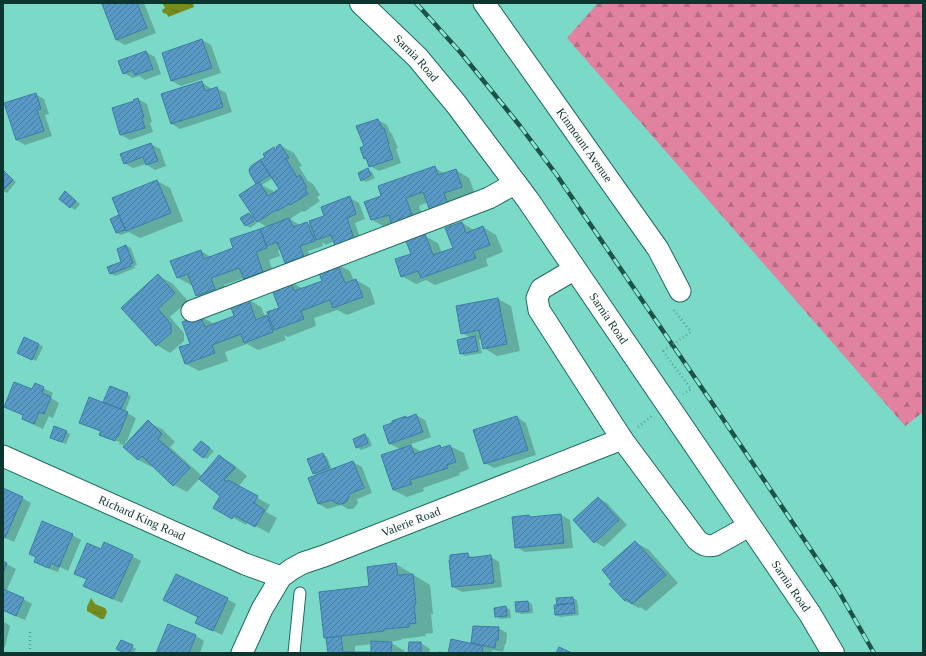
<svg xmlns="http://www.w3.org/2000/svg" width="926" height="656" font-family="'Times New Roman',serif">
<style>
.forest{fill:url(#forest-firs)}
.water{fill:url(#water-ripples)}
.shadow{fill:#0003;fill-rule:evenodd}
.building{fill:url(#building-hatch);stroke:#3c7da7}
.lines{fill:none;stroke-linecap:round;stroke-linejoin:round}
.service-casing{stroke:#1f6b5f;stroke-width:13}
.minor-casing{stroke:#1f6b5f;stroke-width:23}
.secondary-casing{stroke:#1f6b5f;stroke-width:24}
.path{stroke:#56a395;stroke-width:2.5;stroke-dasharray:1 3;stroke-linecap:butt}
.service{stroke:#fff;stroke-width:11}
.minor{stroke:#fff;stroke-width:21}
.secondary{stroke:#fff;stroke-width:22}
.rail-casing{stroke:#1e5148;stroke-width:4.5}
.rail{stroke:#88e6d4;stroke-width:3;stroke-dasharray:9;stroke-linecap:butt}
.path-bridge{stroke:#56a395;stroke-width:2.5;stroke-dasharray:1 3;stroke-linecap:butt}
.labels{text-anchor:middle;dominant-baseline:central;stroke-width:3;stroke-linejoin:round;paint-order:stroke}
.street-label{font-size:12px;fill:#0b352e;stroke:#88e6d4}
</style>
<defs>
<pattern id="forest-firs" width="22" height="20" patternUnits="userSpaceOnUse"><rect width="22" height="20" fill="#e082a0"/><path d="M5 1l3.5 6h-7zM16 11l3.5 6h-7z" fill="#b46b83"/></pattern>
<pattern id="water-ripples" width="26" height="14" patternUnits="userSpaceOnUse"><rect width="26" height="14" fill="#778c1f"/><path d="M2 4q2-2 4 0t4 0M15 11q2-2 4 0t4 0" fill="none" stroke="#60731c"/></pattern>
<pattern id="building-hatch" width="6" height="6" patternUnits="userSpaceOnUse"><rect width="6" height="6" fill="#5899c5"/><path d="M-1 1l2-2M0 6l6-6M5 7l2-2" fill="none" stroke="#477ea0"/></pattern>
</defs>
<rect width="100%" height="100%" fill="#7bd9c7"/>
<path class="forest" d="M598,3H923V412L905,426L567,38Z"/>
<path class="water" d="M166,3H193L194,7L168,17L167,14L163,13L162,10L165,8L163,4Z
M91,598L95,604L105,608L107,612L104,619H101L87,611V607Z"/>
<path class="shadow" d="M107,3H144L156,33L125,45L116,40Z
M202,40L211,45L221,73L181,86L172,81Z
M146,52L155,57L161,74L145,80L139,76L133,78L124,73Z
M201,82L210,88L211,90L217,88L226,93L232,112L180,129L172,124Z
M35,94L44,99L49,114L45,115L52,136L25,145L16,140Z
M138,99L147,104L152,122L150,123L153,132L130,140L121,135L135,102Z
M378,120L387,125L390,132L392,134L398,148L396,149L401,163L379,171L370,166L367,160L365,158V147Z
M151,144L160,149L166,166L155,170L146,164L133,168L124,163Z
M281,146L294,153L302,166L299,167L308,181L313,184L320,195L317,197L320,201L304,212L302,211L290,219L298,224L299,226L307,223L312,225L325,217L350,198L359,203L365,219L355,223L362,244L334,241L326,245L322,242L323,246L308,251L312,262L295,268L286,263L281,249L278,250L280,256L269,260L276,280L258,286L244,278L224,285L228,296L210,303L197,295L193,285H191L178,278L172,261L201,251L211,257L234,249L260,230L262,231L267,227L255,220L257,223L250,228L246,225L249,214L255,217L258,184L266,157L274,148L277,150ZM273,178L280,189L274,193L273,191L262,185Z
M435,168L445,174L456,170L469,178L475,194L461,212L428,202L419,206L426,226L385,227L372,220L383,196Z
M3,170L16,182L7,193L3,191Z
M368,170L372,172L375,178L366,182L362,180Z
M157,181L170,188L183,221L140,238L129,232L121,235L117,233L111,219L119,216L121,218Z
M69,195L80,204L75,210L60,199Z
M462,223L474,230L483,227L496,235L503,252L486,259L488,266L435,285L426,280L416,284L402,276L412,254L425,236L438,243L442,253L454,249Z
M126,246L131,248L137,265L134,266L135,268L115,276L110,273L123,262Z
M337,264L350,271L354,281L356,280L370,288L375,304L347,315L337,310L314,318L316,326L288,337L284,335L286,340L258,350L247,344L225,352L228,361L199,371L186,364L200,316L214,324L235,316L248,299L261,307L265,317H267L270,318L280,308L290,281L303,289L323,281Z
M158,276L172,283L188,301L170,317L184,333V341L170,353L157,345L123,308Z
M498,299L511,306L520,351L497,356L484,348L482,339L479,340L482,353L465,356L460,353L471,338L462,333Z
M39,344L43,347L36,361L23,355Z
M35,384L53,393L51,398L59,403L53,418L49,416L43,429L32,424L23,419L24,416L5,406L33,390Z
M110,387L131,396L125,412L136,418L127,441H126L124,445L119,444L120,442L108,438V439L100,435L101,432L90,427L81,422L104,404Z
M416,415L425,420L431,437L409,445L422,452L439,446L443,448L450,446L464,453L469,469L459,473L460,475L423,488L424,491L407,497L393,490L400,449L390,444L384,427L406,417L408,418Z
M517,417L526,423L536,455L494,468L485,463Z
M148,422L162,429L175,442L170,447L202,476L220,456L233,464L247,476L238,487L270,505L266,512L277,518L269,533L248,522L246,525L214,507L221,495L200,478L187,492L174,485L153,466L152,467L138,460Z
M66,432L70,434L66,444L55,440Z
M365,435L369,438L372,446L361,450L357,447Z
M201,442L214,451L207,459L203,457Z
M323,454L327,457L332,470L353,462L362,467L372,493L357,499L358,502L356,506L353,509H348L341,505L327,509L319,504L317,476L314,473Z
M3,489L22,498L31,503L14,542L3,537Z
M598,498L607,503L627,525L604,547L595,542Z
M561,515L570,520L573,548L525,552L516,547L529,516L532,518Z
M72,535L81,540L68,571L60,567L58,572L44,567L35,562Z
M635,542L649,550L678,583L646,611L640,607L639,608L625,601Z
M101,550L132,556L141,561L122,603L93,591L85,586L87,580L75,573Z
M467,554L474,558L490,556L499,562L502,587L462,592L453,587Z
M3,562L16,569L6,592L23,599L32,604L25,620L3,611Z
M396,564L430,585L433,614H431L433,633L425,634L426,636L401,639V640L389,642L405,651V653H372V644L355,646V653H329L327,639L325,637L370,587Z
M572,598L577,600L579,615L560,617L556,615Z
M227,599L236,604L222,635L206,627L199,617L164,600Z
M528,602L532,604L533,613L521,614L517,611Z
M506,607L510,610L511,618L500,619L496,616Z
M3,621L10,626L5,647H3Z
M169,625L196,636L204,641L200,653H157Z
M474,627L498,628L507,633L506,644H505L503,652L492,650V653H449L472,645Z
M421,643L430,649L429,653H409Z
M132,646L136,649L134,653H125Z
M439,651L448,653H438Z"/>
<path class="building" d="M105,3H137L147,28L116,40L102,4Z
M202,39L212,68L171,81L162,53Z
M146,51L153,69L135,75L133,70L123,74L118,61Z
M202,81L205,91L217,87L223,107L171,124L161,94Z
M36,93L41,109L37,110L44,131L16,140L4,103Z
M138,98L144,117L142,118L145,128L120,135L112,108L134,101L133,100Z
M378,119L382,128H384L389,144H388L393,159L369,167L366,158L364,159L360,148L364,146L356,126Z
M151,143L158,161L146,165L143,157L124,164L120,154Z
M280,144L289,158L286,159L297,177L300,175L307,188L305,189L308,194L290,205L289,204L277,211L276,210L257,222L239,195L259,182L268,196L279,189L260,160L265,157L263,154L274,147L275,150L277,149L276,147Z
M260,160L270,175L256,184L250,174L249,170L251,166Z
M435,166L438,175L456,169L462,187L444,193L448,204L430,211L423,192L406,198L413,218L392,226L389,215L371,220L364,202L381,196L378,186Z
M368,168L371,175L361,181L358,173Z
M3,170L13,180L3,190Z
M157,180L171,213L126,231L112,198Z
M65,191L76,201L70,208L59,199Z
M350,196L356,214L347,218L354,239L335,246L331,235L316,240L309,221L324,216L321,207Z
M249,213L254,221L245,226L240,218Z
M119,215L125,230L116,233L110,219Z
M289,218L293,227L307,222L315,241L300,246L304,257L285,263L277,242L267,246L260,229Z
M462,222L466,233L483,226L490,245L473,251L476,258L421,278L418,271L401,277L395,259L411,254L406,241L425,234L433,255L453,248L445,228Z
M260,229L267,248L256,252L263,272L244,279L239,268L211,278L215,289L196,296L188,274L177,278L170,261L201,250L204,259L233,248L230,239Z
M126,245L133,263L130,264L131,266L110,274L107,267L121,262L117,249Z
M337,263L345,283L356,279L363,297L333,308L330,300L301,311L304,319L274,330L267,312L279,308L271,287L290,280L294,291L322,281L318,270Z
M158,274L175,293L158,309L171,324V333L156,346L121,308Z
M248,298L256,320L267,315L273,332L244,343L241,334L212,345L215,353L185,364L179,347L190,344L182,322L200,315L205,327L234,316L230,305Z
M498,298L507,344L483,349L479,330L461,334L456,306Z
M475,336L478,351L460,354L457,340Z
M24,337L39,344L32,360L17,353Z
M14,382L32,389L35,383L44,387L42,393L51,397L44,414L39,412L34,424L22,419L23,415L4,407Z
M110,386L128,393L121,409L103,402Z
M89,397L128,412L118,437L117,436L115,441L99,435L101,431L79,423Z
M416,414L423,432L389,444L383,426L392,423V421L406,416V418Z
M517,416L528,450L484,464L473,430Z
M148,420L162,434L158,439L190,468L173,486L142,456L138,460L123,447Z
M54,426L67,431L62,442L50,438Z
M365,434L368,443L356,448L353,439Z
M201,441L210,448L203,458L193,450Z
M411,445L414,454L440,445L441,448L450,445L456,462L447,465L448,468L410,480L412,484L393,490L381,455Z
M323,453L329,468L313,474L307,459Z
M219,455L235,468L224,480L227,482L228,480L258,496L254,503L265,510L255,527L234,515L232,519L213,508L220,496L199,479Z
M353,461L364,488L349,494V496L347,501L343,504H338L334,502L332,500L318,504L308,478Z
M3,488L23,497L5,538L3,537Z
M598,497L619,520L594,543L573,520Z
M561,514L564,543L515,548L512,517L529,515L530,517Z
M42,521L73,534L59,567L51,563L49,568L34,562L36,557L29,554Z
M635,541L666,575L632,604L627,599L625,601L609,584L612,582L602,570Z
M104,542L133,555L113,599L83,586L87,579L74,574L87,543L101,549Z
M468,553V558L491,555L494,583L452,587L449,560H450V555Z
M3,561L7,563L3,573Z
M396,563L398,575L413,574L416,604L414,605L416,623L409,624V627L384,629V631L324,638L319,592L369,586L367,567Z
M176,574L228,598L213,631L195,623L198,617L163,600Z
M3,589L24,598L16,616L3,610Z
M573,597L574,603L557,605L556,598Z
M528,601L529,611L516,612L515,602Z
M574,603L575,613L555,615L554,605Z
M506,606L507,616L495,617L494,608Z
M168,624L196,635L189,653H156Z
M473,626L499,627L498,640H496L495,648L471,643Z
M341,636L343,652H371V641L392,642L391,653H328L326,638Z
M451,639L483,646L482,653H448Z
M121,640L133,645L129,653H124L116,649Z
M409,642H421V653H408Z
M559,647L572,653H556Z"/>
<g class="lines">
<defs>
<path id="service" d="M294,653L300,593"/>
<g id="minor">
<path id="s1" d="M484,3L658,249L680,291"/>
<path d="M575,269L541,289L537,298L539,310L622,439L697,540C703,545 707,547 715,545L749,526"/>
<path d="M192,311L489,198L516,183"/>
<path id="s2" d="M3,456L245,564L281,577"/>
<path id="s3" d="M242,653L262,609L281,577L292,569L303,563L324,556L622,439"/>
</g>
<g id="secondary">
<path id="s4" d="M361,3L418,58L456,104L528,200L810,614L833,653"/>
</g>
</defs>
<use href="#service" class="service-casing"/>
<use href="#minor" class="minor-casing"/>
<use href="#secondary" class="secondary-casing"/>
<path class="path" d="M674,310L691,332
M663,351L691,389L683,394
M638,427L652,416
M30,653V629"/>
<use href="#service" class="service"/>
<use href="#minor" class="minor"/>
<use href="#secondary" class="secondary"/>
<defs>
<path id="rail" d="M416,3L461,53L520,126L556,174L721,416L838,590L874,653"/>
</defs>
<use href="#rail" class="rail-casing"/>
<use href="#rail" class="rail"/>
<path class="path-bridge" d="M663,351L691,332"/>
</g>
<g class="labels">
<g class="street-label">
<text stroke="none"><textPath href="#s4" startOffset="78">Sarnia Road</textPath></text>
<text stroke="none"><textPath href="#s1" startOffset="174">Kinmount Avenue</textPath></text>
<text stroke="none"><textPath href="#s4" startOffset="402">Sarnia Road</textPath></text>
<text stroke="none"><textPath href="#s2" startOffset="152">Richard King Road</textPath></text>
<text stroke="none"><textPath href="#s3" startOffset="227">Valerie Road</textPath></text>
<text stroke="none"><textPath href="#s4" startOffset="726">Sarnia Road</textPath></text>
</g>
</g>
<rect width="926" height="656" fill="none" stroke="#0b352e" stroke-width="8"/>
</svg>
